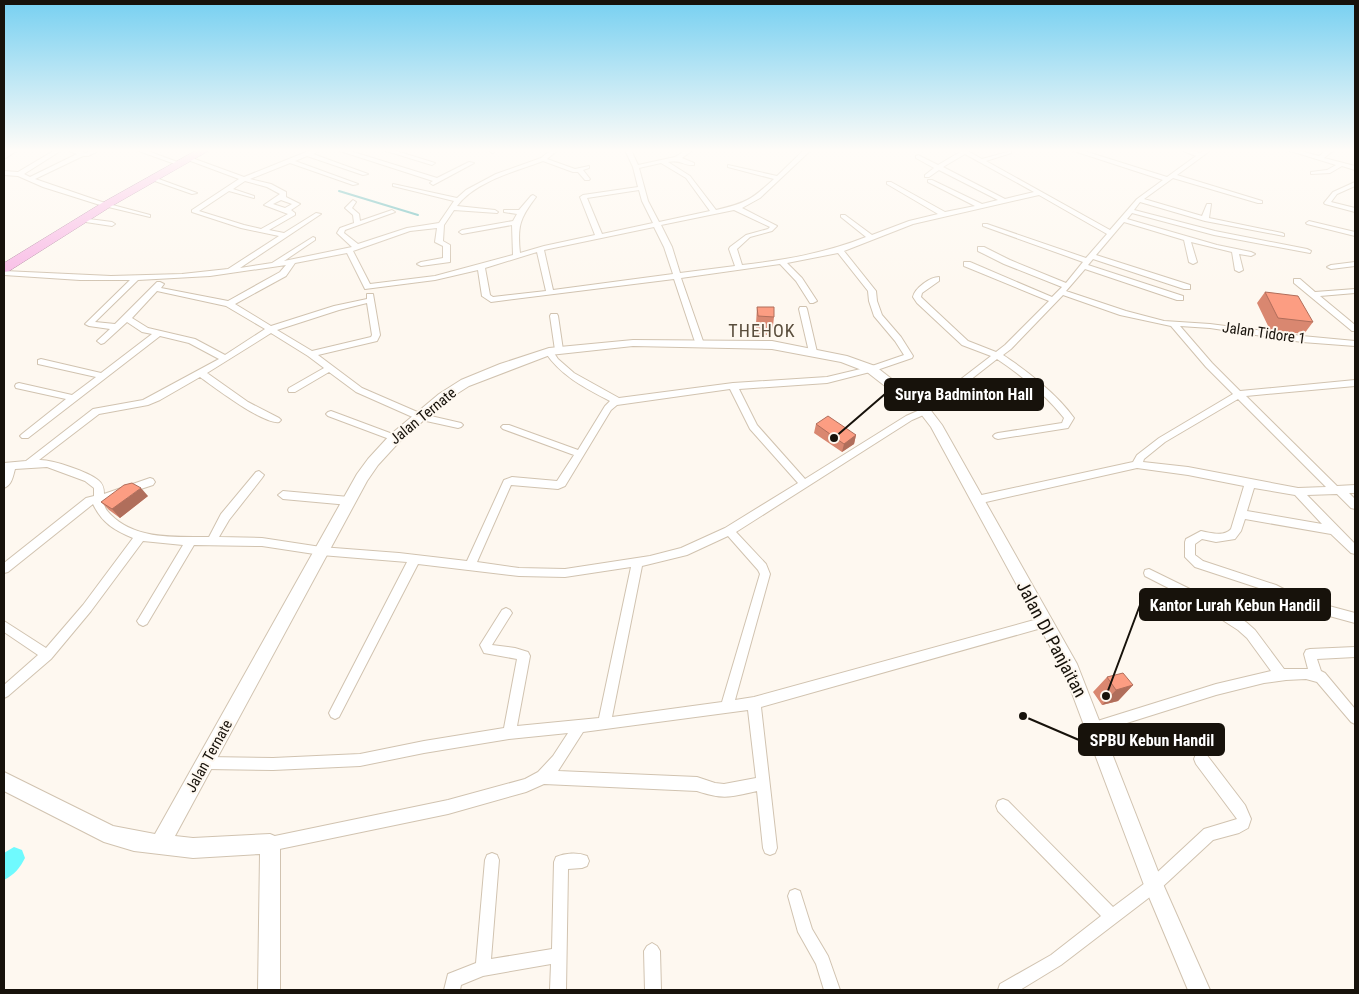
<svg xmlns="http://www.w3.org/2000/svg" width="1359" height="994" font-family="'Roboto Condensed',sans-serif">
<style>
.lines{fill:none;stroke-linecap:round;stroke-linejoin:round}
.stream{stroke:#55b4b5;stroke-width:2}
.river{fill:#6ffafe;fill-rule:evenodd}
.street-casing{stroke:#d1c3b0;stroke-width:2}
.secondary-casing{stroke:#d1c3b0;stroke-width:2}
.highway-casing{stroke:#a97e99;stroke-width:1}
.street{fill:#fff;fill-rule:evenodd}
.secondary{fill:#fff;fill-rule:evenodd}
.highway{fill:#f8b8e5;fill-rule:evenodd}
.wall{fill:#d98770}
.shaded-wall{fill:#b06e5b}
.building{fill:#fc9d82;stroke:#b06e5b}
.labels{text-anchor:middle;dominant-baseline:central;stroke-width:4;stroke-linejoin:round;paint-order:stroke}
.street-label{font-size:15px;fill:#17120b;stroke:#fef8f0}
.quarter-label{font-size:18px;letter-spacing:1px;fill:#594d3c;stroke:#fef8f0}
.near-street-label{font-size:18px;fill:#17120b;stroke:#fef8f0}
.leader{fill:none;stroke:#17120b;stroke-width:2}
.callout-dot{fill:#17120b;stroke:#fef8f0;stroke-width:2}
.callout{fill:#17120b;stroke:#17120b;stroke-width:2}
.callout-label{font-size:16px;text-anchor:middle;font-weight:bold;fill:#fff}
</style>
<rect width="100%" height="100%" fill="#fef8f0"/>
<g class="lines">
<path class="stream" d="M339,191L418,215"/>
<path class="river" d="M14,847L22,850L25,858C20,868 14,875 4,880V853Z"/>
<defs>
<path id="street" d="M11,150H18L4,159V155Z
M55,150H62L24,174L30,177L77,154L67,150H76L86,153L92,150H100L88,156H83L35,179L105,203L150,215V217L100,205L43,187L18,176L4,175V171L18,172Z
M136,150H145L180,163L175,164Z
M311,150H320L313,154L368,174L363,175L307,156L295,161L358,184L353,185L290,163L250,179L271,184L286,192V197L300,204L291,210L295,213V215L269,230L284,233L316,213L321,214L240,268L272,263L313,237L315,238V240L284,261L352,247L337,233L340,228L354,223L353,215L345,208L353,200L356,202L352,208L359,214L360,221L392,210L395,212L345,230L344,233L358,244L407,228L439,223L454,201L393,186V184L457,198L466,190L496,174L541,158L551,150H558L547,159L575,169L589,166V168L583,170L590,179L589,180H585L578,172H573L543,161C516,171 474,182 457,206L495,210L498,212L497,213L454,210L444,225L443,241L450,245V262L421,266L417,264L421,262L443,258V246L435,242L437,228L410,231L353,251L370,284L435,276L513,255L512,225L462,234L459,232L462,230L513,221L517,214L504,212V210H519L531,196L533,195L536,197C520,218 517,226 520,253L544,246L595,235L580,197L583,195L638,187L633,167L625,150H631L638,165L675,157L686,150H693L682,158L694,163V165C683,166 681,159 668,162L690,176L716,210C746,203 751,200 774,179L728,167V165L777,176L804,150H811L760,198L742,208L777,226L772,231L750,237L737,249L742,265C785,260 826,253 866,237L841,217V215H845L872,235L909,221L938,214L887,184V182H891L945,212L975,206L928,182V180H932L982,204L998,200L939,170L929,177H925V175L934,168L916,158V156L918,155L938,165L960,152L958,150H966L982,159L1011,151V153L986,161L1110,230L1137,199L1163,180L1071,150H1081L1167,177L1196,156L1181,150H1191L1200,153L1204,150H1211L1177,175L1262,201V203H1258L1173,178L1144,199L1202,216L1207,204H1211L1209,218L1282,233L1284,234V236L1205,221L1140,202L1134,210L1215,231L1307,249L1311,251L1310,253L1214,235L1132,213L1127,219L1217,245L1251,252L1255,254L1251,256L1239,254L1243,270L1239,272L1235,270L1232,252L1191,242L1197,262L1193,264L1189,262L1184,240L1124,222L1096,255L1190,285V289H1184L1093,259L1088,265L1183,296V300H1177L1085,269L1066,291L1126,311L1164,321L1210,324L1302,336L1355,341V346L1302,342L1210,328L1180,326L1212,363L1240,391L1355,380V386L1246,396L1337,486L1355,485V493H1349L1355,499V509L1351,508L1337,494L1307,495L1355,544V554L1351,553L1331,534L1245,519L1241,531L1235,539L1216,542L1202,539L1195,544V555L1203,561L1276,585L1303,599L1355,613V623L1300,608L1268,591L1195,567L1185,557V542L1186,539L1201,531C1211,533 1224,537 1231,529L1244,486L1188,475L1137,468L977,504L973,503L972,500L973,497L977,496L1133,462L1137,455L1159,438L1233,394L1206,367L1171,326L1120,315L1063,295L1011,349L1003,355C1026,370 1058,395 1074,418L1068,428L998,439L995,438L993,436L995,434L998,433L1062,423L1064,418C1047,396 1021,375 997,359L928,413L912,420L736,532L766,564L770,574L735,700L754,697L1045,617L1049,619L1051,622L1049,625L1045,627L761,707L777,848L775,853L770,855L765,853L763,848L757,791C730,797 724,800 697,791L544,784L526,792L448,814L270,851L265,849L263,844L265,839L270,837L448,800L525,779L538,772L553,756L568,733L509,739L424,753L360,766L273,770L206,769L201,768L199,763L201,758L206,757L273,758L360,754L424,741L504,728L517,659L484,653L480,645L502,610L506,608L510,610L512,613L492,645L515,648L528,652L530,656L517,726L599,718L631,567L565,577L519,576L418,564L339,717L335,719L331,717L329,713L331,709L407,562L321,555L262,546L194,545L147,624L143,626L139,624L137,621L139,618L183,545L143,541L91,611L51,659L8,696L4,698V685L38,655L4,632V621L46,648L83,605L133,538C114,530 102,523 93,504L8,572L4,573V563L86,498L94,496V488L85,481L47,467L15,469C13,476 12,485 4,488V463L26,461L93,409L143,400L219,359L189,343L160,336L28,438H22L20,436L22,434L66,399L16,388L15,386L16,384L19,383L72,395L96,377L38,364V360L41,359L101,373L152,334L142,332L127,322L104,343L101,344L97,341L110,329L89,326L85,324L130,280H80L4,275V271L111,276L182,274L228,269L279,236L241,228L192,212V210L239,179L188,160V158H192L244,177ZM965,154L1034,192L1005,199L943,167ZM661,163L686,178L710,211L659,222L648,201L639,168ZM245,181L267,187L280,194L264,205L288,214L261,229L244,225L199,211L229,191L254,198V196L233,189ZM639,190L642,201L653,223L602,234L587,198ZM1039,195L1107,234L1086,258L987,224H983V226L1083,262L1066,283L1010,260L984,247H978V251L1004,264L1062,287L1052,297L970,262H964V266L1049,301L1005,345L996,352L968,341L923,299L921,297L922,293L939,281V277C930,277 915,288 913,297L917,303L962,345L991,356L922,409L906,416L805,479L757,425L739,389L827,383L874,371L912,358L913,356L901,337L882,315L877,301L876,291L844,251L913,224ZM281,200L292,204L285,208L273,204ZM734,210L770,227L768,229L746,235L730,247L729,249L735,266L680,273L672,247L661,225ZM654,227L664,247L673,274L553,290L544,250ZM537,252L546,291L493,297L490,295L485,268ZM347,253L365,289L435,280L478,270L482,296L491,302L674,279L694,339L697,346L700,347L704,344L681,278L780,264L796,281L810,303H813L817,301L802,278L787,263L838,253L868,291L869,301L874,316L895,341L904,355L869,367L827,377L733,383L619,398L574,373L558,359L552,350H546L545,352C561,376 585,388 610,401L605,406L578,450L509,425H503L501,427L503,429L574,455L557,481L512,477L504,480L467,561L399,553L321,547L262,538L219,537L229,520L262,478L264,475L259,471L256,472L221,514L209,537C176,537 136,540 111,515C107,511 104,508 104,501L153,485L155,482L153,479L150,478L104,494C104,488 103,484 98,480C89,472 51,459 39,460L99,414L148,405L160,400L200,377C214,387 264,425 279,422L281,420L279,418L248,402L207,373L271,333L308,356L324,368L289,388L288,390L289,392H295L329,372L356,392L417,419L458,428L461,427L463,425L461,423L422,414L362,388L318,355L377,341L380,335L373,294H367V299L334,306L271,326L235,304L286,276L295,263ZM286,265L280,272L228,301L161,288L164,284L160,282H157L115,324L95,322L138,280L210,276ZM157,291L226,306L265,329L225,355L195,339L148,328L132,318ZM367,303L372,335L371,337L312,351L277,330L339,310ZM730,389L750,429L798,483L725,528L681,548L650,556L565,569L519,568L477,562L511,485L558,489L565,486L611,410L617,405ZM1238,399L1326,487L1298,488L1188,467L1143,462L1144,459L1165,442ZM1254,488L1295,495L1322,524L1247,511ZM728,536L758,570L760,574L722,702L612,717L642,566L687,555ZM748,710L756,778L724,784L715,783L697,777L558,771L583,732Z
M337,150H347L437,178L469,162L474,163L433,185L430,183L433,181Z
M383,150H393L435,163L432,165Z
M487,150H495L496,151L493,153Z
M1287,150H1297L1319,156L1327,150H1334L1324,158L1355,166V170L1342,166L1330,173L1311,174V172L1327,170L1336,165Z
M152,178H156L197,193L192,194L152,180Z
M1355,182V186L1337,194L1331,202L1355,208V212L1325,204L1324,203L1333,192Z
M81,218L112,222L115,224L112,226L79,221V219Z
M1309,221L1355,232V236L1307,224L1306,223Z
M1355,262V266L1331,269L1327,267L1331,265Z
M1294,279H1300L1315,292L1355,289V293L1320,296L1355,325V331H1352L1294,283Z
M800,307H806L807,309L817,352L816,354H810L809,352L799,309Z
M551,314H557L558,316L563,350L559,353L555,350L550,316Z
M331,411L398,436L400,438L395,441L392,440L328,416L326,414L328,412Z
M283,491L349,497L353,498L354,501L353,504L349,505L283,499L278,495Z
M1149,569L1198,593L1246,622L1255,630L1284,669H1308L1304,654L1306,650L1310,649L1355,647V657L1317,659L1321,671L1325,673L1355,709V724L1351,722L1317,682L1306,679L1286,680L1264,683L1216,695L1095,733L1091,731L1089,727L1091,723L1216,684L1271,671L1247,638L1238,630L1190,599L1145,576L1144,573L1145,570Z
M1201,753L1206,754L1245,805L1251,819L1248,828L1239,833L1213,840L1159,890L1061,965L1020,990H998L1000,984L1051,955L1101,916L998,811L996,806L998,801L1003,799L1008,801L1113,907L1149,880L1204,829L1237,819L1196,764L1194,759L1196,754Z
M492,853L497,855L499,860L491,959L552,949L554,862L556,857C565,853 578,852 587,856L589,861L587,866L582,868L568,869L566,990H550L551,964L483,976L461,985L460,990H444L448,974L476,963L485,860L487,855Z
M795,889L800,891L812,929L828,956L840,990H824L816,964L798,932L788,896L790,891Z
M652,943L657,946L660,951L661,990H645L644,951L647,946Z"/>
<path id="secondary" d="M633,340L772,341L847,356L875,366L929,408L942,425L1077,664L1163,884L1210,990H1188L1144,885L1064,672L931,427L921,414L867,372L841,362L772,349L633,346L550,355L469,386L447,400L400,441L378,465L367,481L175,836L193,838L270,834L277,837L280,844V990H258L260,854L193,858L134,851L104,842L4,791V772L113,826L155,834L357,474L368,459L390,435L439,394L461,380L500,364L549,348Z"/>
<path id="highway" d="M197,150H210L110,207L9,271L4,272V263L102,203Z"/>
</defs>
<use href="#street" class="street-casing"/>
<use href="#secondary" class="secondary-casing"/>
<use href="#highway" class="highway-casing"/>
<use href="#street" class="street"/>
<use href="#secondary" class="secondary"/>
<use href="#highway" class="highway"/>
</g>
<path class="wall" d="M1265,292L1313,322L1304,334L1270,330L1257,303Z
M757,307L774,317L772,335L756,334V324Z
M816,424L856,435L854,444L842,452L814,433Z
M148,496L120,518L109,510L101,502Z
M1107,677L1133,685L1118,701L1102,705L1093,692Z"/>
<path class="shaded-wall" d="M856,435L854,444L842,452L844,444Z
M141,488L148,496L120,518L112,509Z
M1133,685L1118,701L1102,705L1116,690Z"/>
<path class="building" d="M1265,292L1298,296L1313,322L1278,318Z
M757,307H774V317L758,316Z
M828,416L856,435L844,444L816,424Z
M132,483L141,488L112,509L101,502L124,485Z
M1123,673L1133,685L1116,690L1107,677Z"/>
<linearGradient id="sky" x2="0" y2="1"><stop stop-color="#77d0f1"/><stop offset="0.52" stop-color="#fffcf8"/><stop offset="1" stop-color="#fffcf8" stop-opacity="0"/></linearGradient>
<rect width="1359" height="289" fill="url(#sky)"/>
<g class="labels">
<g class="street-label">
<text transform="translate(1264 333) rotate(8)">Jalan Tidore 1</text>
<text transform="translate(423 416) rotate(-39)">Jalan Ternate</text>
<text transform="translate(209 756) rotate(-61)">Jalan Ternate</text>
</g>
<g class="quarter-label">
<text x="762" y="330">THEHOK</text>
</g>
<g class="near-street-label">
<text transform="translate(1052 639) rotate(62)">Jalan DI Panjaitan</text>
</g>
</g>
<path class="leader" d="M834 438L885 394M1106 696L1140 605M1023 716L1079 740"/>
<g class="callout-dot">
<circle cx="834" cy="438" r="5"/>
<circle cx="1106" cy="696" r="5"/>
<circle cx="1023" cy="716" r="5"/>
</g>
<g class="callout">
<rect x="885" y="379" width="158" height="31" rx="5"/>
<rect x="1140" y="589" width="190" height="31" rx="5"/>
<rect x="1079" y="724" width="145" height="31" rx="5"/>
</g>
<g class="callout-label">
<text x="964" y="400">Surya Badminton Hall</text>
<text x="1235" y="611">Kantor Lurah Kebun Handil</text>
<text x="1152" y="746">SPBU Kebun Handil</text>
</g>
<rect width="1359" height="994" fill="none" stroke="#17120b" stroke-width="10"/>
</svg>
